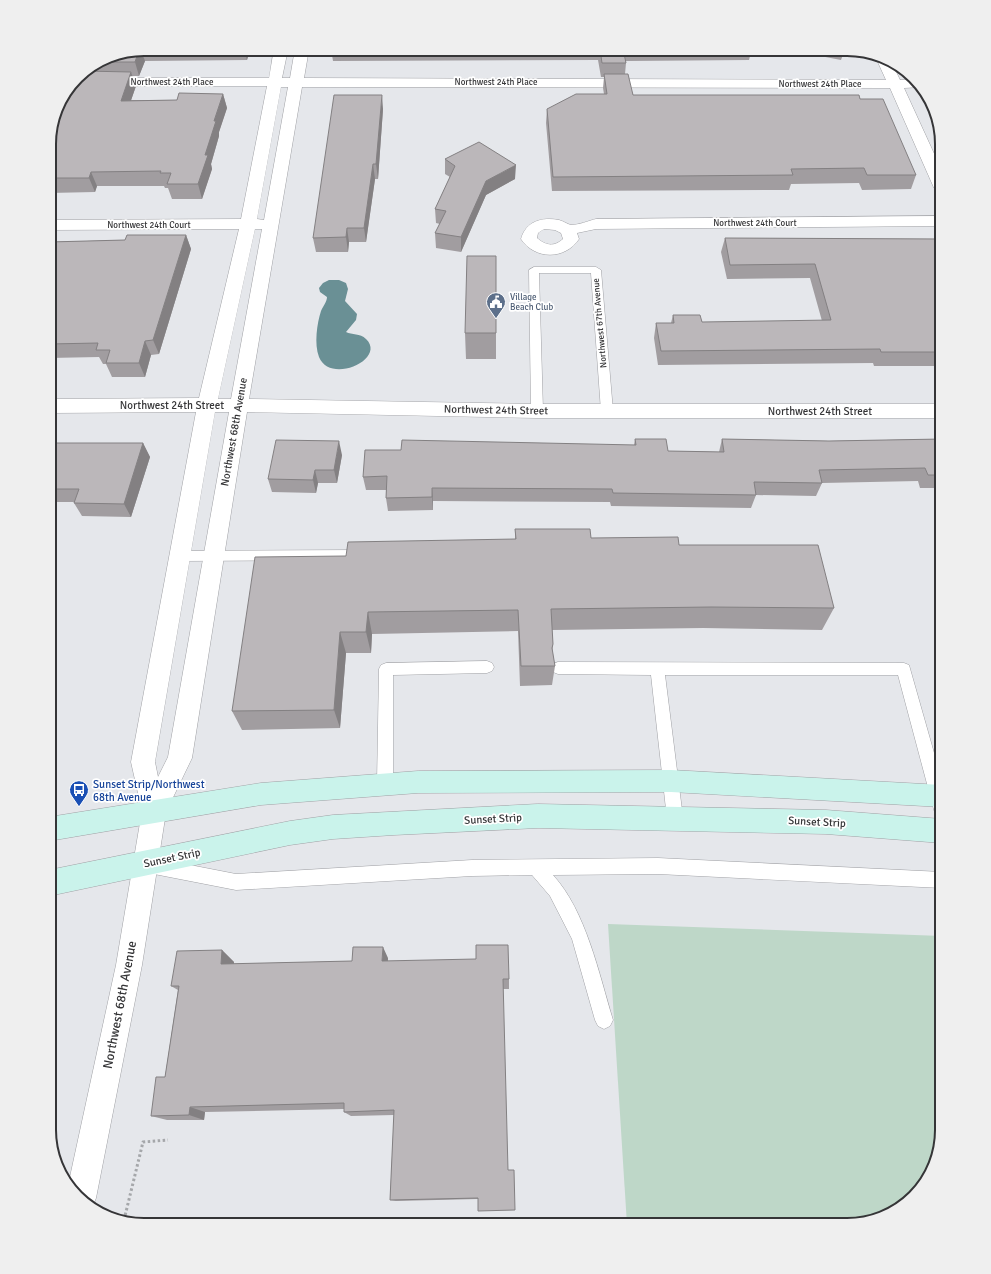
<svg xmlns="http://www.w3.org/2000/svg" width="991" height="1274" font-family="Signika,sans-serif">
<style>
.green{fill:#bed7c8}
.water{fill:#6a9095}
.lines{fill:none;stroke-linecap:round;stroke-linejoin:round}
.lane-casing{stroke:#a0a1a5;stroke-width:1}
.street-casing{stroke:#a0a1a5;stroke-width:1}
.secondary-casing{stroke:#a0a1a5;stroke-width:1}
.path{stroke:#a5a7aa;stroke-width:3;stroke-dasharray:2.5 2.5;stroke-linecap:butt}
.lane{fill:#fff;fill-rule:evenodd}
.street{fill:#fff;fill-rule:evenodd}
.secondary{fill:#caf3eb;fill-rule:evenodd}
.wall{fill:#a19da0}
.shaded-wall{fill:#838082}
.building{fill:#bbb7ba;stroke:#838082}
.labels{text-anchor:middle;dominant-baseline:central;stroke-width:3.5;stroke-linejoin:round;paint-order:stroke}
.far-street-label{font-size:9px;fill:#353537;stroke:#fff}
.far-service-label{font-size:9px;fill:#4e5e75;stroke:#fff;text-anchor:start}
.street-label{font-size:11px;fill:#353537;stroke:#fff}
.transit-label{font-size:11px;fill:#164399;stroke:#fff;text-anchor:start}
.near-street-label{font-size:13px;fill:#353537;stroke:#fff}
.rim{fill:none;stroke:#353537;stroke-width:2}
</style>
<rect width="100%" height="100%" fill="#e5e7eb"/>
<path class="green" d="M608,924L942,936V1130L929,1177L900,1209L847,1225H627Z"/>
<path class="water" d="M329,280H339L346,283L348,289L345,301L357,314L356,320L346,332C352,335 360,333 366,339C387,359 330,385 319,357C314,344 317,323 321,311C323,306 327,302 327,297L320,292L319,288L323,283Z"/>
<g class="lines">
<defs>
<path id="lane" d="M534,267H596L601,270L613,411L611,414H603L601,411L591,273H539L543,411L541,414H533L531,411L529,270Z
M365,550L370,551L372,555L370,559L365,560L180,561L175,560L173,556L175,552L180,551Z
M487,661L492,663L494,667L492,671L487,673L393,675V784L390,789L385,791L380,789L377,784L379,669L381,665L386,663Z
M558,662L904,663L909,665L942,781V817L936,815L934,810L898,675H665L683,818L681,823L675,825L669,823L667,818L651,675L558,674L553,672L551,668L553,664Z
M154,858L236,874L472,860L658,858L942,872V888L658,874L553,875C586,911 599,974 613,1020L610,1026L604,1029L598,1026L595,1020L572,939L550,896L532,875L472,876L236,890L154,874L148,872L146,866L148,860Z"/>
<path id="street" d="M274,49H288L282,78H290L295,49H309L304,78L886,80L876,58L877,57L891,61L900,80H914L922,87L904,88L942,171V193L937,191L934,188L890,88L302,87L249,399L537,404H942V418H537L247,412L192,758L166,812L142,965L96,1198L92,1208L68,1186L116,965L142,811L131,762L196,412L49,413V399L199,398L239,229L49,230V220L241,219L267,86H104L99,85L97,82L99,79L104,78H269ZM281,87H288L264,220L257,219ZM255,229H262L231,399H218ZM215,412H229L168,757L158,777L155,762Z
M942,216V226L596,229L577,233L579,239C565,260 535,260 521,239C526,221 542,217 559,220C563,221 567,224 571,225C579,225 588,221 596,219ZM544,229L555,230L561,233L563,239C554,247 546,246 537,238L538,233Z"/>
<path id="secondary" d="M671,770L942,785V807L671,792L418,793L261,805L49,841V817L261,783L418,771Z
M538,804L826,810L942,819V843L826,834L538,828L394,835L333,839L290,845L49,896V870L290,821L333,815Z"/>
</defs>
<use href="#lane" class="lane-casing"/>
<use href="#street" class="street-casing"/>
<use href="#secondary" class="secondary-casing"/>
<path class="path" d="M124,1220L143,1142L168,1140"/>
<use href="#lane" class="lane"/>
<use href="#street" class="street"/>
<use href="#secondary" class="secondary"/>
</g>
<path class="wall" d="M144,49H250L247,60L145,61L139,76H132L136,86L131,100H177L223,94L227,108L219,132V136L211,164L212,169L202,199H172L168,188H165L164,186H97L95,192L49,193V137L81,73L108,56Z
M331,49H845L841,60L815,55L750,56L749,60L626,61V63L625,74L633,95L860,99L916,175L911,189L862,190L859,183L791,184L789,190L552,191L546,123L547,109L604,94L603,88L604,77H601L598,60L333,61Z
M383,109L378,179H375L366,242H349L348,252H316L313,238Z
M445,159L515,179L486,195L461,252L436,248L435,233L440,224L436,223L435,209L450,177L445,174Z
M186,235L191,249L159,354L151,355L145,377H112L106,364H103L99,357L49,358V242L125,240Z
M725,238L942,239V366H874L873,363L658,365L654,338L656,323H671L673,315L702,322L822,321L810,278L727,279L721,252Z
M496,256V359H466L465,333Z
M635,439L668,451L719,452L722,439L829,441L942,439V499H941L937,488H920L918,481L822,483L816,496L756,495L751,508L611,506L610,502L433,501V510L388,511L386,498V490H366L363,477L634,445Z
M49,443H143L150,457L131,517L82,516L74,503L75,502H49Z
M342,455L337,483H318L316,493L272,492L268,479Z
M515,529L591,538L679,545L834,608L822,630L703,628L552,630L553,644L552,652L555,666L552,685L520,686L518,631L372,634L371,653H346L340,728L242,730L232,711L346,556L515,539Z
M222,950L234,962V964L352,961L388,958V961L509,979V989H503L478,1199L396,1201L390,1200L394,1115L351,1116L344,1112V1109L205,1112L204,1120H167L151,1116L165,1077L178,990L171,986Z"/>
<path class="shaded-wall" d="M244,49H250L247,60Z
M139,50H141L145,61L139,76L135,62Z
M131,72L136,86L126,115L121,101Z
M223,94L227,108L219,132V136L211,164L212,169L202,199L198,184L214,121Z
M382,95L383,109L378,179L376,164Z
M373,164L375,179L366,242L364,228Z
M516,165L515,179L486,195L461,252V237L486,181Z
M91,172L97,186L95,192L89,178Z
M347,228L349,242L348,252L346,237Z
M186,235L191,249L159,354L153,340Z
M145,341L151,355L145,377L139,363Z
M339,441L342,455L337,483L334,470Z
M143,443L150,457L131,517L124,504Z
M315,470L318,483L316,493L313,480Z
M432,488L433,501V510L432,497Z
M368,612L372,634L371,653L366,632Z
M340,632L346,653L340,728L334,710Z
M383,947L388,958L387,972L382,961Z
M222,950L234,962L233,975L221,964Z
M190,1107L205,1112L204,1120L189,1115Z"/>
<path class="building" d="M600,49H623L626,63H602Z
M139,50L135,62H98L108,56Z
M83,71L131,72L121,101L177,100L179,93L223,94L214,121H216L205,155H208L198,184H167L171,173H160L161,171L91,172L89,178H49V137L59,102L81,73Z
M604,74H628L633,95H859L860,99H883L916,175H867L864,168L791,169L793,175L553,177L547,109L576,94H607Z
M334,95H382L376,164H373L364,228H347L346,237L313,238Z
M479,142L516,165L486,181L461,237L435,233L446,211L435,209L455,166L445,159Z
M127,235H186L153,340L145,341L139,363H106L110,350H96L98,343L49,344V242L125,240Z
M725,238L942,239V352H881L880,349L661,351L656,323H674L673,315H700L702,322L831,320L815,264L730,265Z
M467,256H496V333H465Z
M635,439H666L668,451L724,452L722,439L829,441L942,439V475H928L925,468L819,470L822,483L754,482L756,495L613,493L612,489L432,488V497L386,498L387,476L363,477L365,450H401L402,440L636,445Z
M276,440L339,441L334,470H315L313,480L268,479Z
M49,443H143L124,504L74,503L79,489H49Z
M515,529H590L591,538L678,537L679,545H818L834,608L711,607L551,609L553,644L552,648L555,666H521L518,610L368,612L366,632H340L334,710L232,711L255,557L346,556L348,542L516,539Z
M476,945H508L509,979H503L508,1170H514L515,1210L478,1211V1198L390,1200L394,1110L344,1112V1103L190,1107L189,1115L151,1116L156,1077H165L179,986H171L177,951L222,950L221,964L352,961L353,947H383L382,961L476,959Z"/>
<defs>
<symbol id="civic-pin" viewBox="-11 -11 22 30"><path d="M0 17L-7.5 6A9.5 9.5 0 1 1 7.5 6Z" fill="#5c6f8a" stroke="#fff"/><path d="M-.6-6.5H3V-4.5H.6V-3L4-1V1h2V6H-6V1h2V-1L-.6-3ZM-1.2 2.5V6h2.4V2.5Z" fill="#fff"/></symbol>
<symbol id="bus-pin" viewBox="-11 -11 22 30"><path d="M0 17L-7.5 6A9.5 9.5 0 1 1 7.5 6Z" fill="#1a4fb4" stroke="#fff"/><path d="M-5-6H5V4H4V6H2V4H-2V6H-4V4H-5ZM-3.5-4V0h7V-4ZM-3.5 1.2v1.5H-2V1.2ZM2 1.2v1.5H3.5V1.2Z" fill="#fff"/></symbol>
</defs>
<g fill-rule="evenodd">
<use href="#civic-pin" x="485" y="291" width="22" height="30"/>
<use href="#bus-pin" x="68" y="779" width="22" height="30"/>
</g>
<g class="labels">
<g class="far-street-label">
<text x="172" y="82">Northwest 24th Place</text>
<text x="496" y="82">Northwest 24th Place</text>
<text x="820" y="84">Northwest 24th Place</text>
<text x="755" y="223">Northwest 24th Court</text>
<text x="149" y="225">Northwest 24th Court</text>
<text transform="translate(600 323) rotate(-95)">Northwest 67th Avenue</text>
</g>
<g class="far-service-label">
<text x="510" y="297">Village<tspan x="510" dy="10">Beach Club</tspan></text>
</g>
<g class="street-label">
<text x="172" y="405">Northwest 24th Street</text>
<text transform="translate(496 410) rotate(1)">Northwest 24th Street</text>
<text x="820" y="411">Northwest 24th Street</text>
<text transform="translate(234 432) rotate(-80)">Northwest 68th Avenue</text>
<text transform="translate(493 819) rotate(-3)">Sunset Strip</text>
<text transform="translate(817 822) rotate(3)">Sunset Strip</text>
<text transform="translate(172 858) rotate(-12)">Sunset Strip</text>
</g>
<g class="transit-label">
<text x="93" y="784">Sunset Strip/Northwest<tspan x="93" dy="13">68th Avenue</tspan></text>
</g>
<g class="near-street-label">
<text transform="translate(120 1005) rotate(-79)">Northwest 68th Avenue</text>
</g>
</g>
<path d="M0 0H991V1274H0ZM144 56H847A88 88 0 0 1 935 144V1130A88 88 0 0 1 847 1218H144A88 88 0 0 1 56 1130V144A88 88 0 0 1 144 56Z" fill="#efefef" fill-rule="evenodd"/>
<path class="rim" d="M144 56H847A88 88 0 0 1 935 144V1130A88 88 0 0 1 847 1218H144A88 88 0 0 1 56 1130V144A88 88 0 0 1 144 56Z"/>
</svg>
